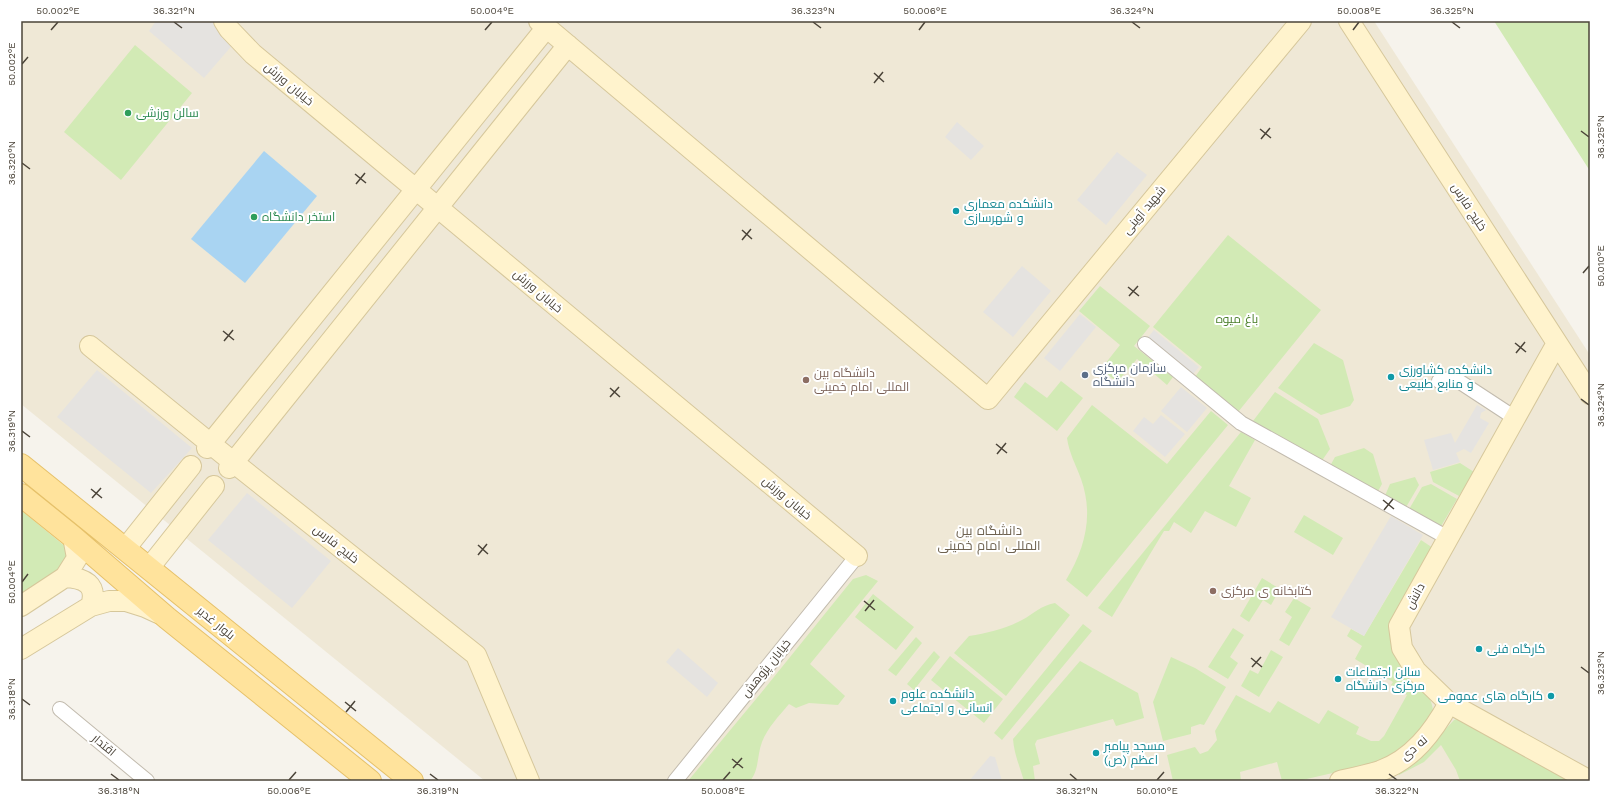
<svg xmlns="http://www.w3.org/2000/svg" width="1611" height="802" font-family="'Work Sans',Cairo,sans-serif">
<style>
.education{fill:#efe8d6}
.green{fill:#d2eab5}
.parking{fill:#e5e3e0}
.water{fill:#a9d4f2}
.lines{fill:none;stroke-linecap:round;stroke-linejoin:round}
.street-casing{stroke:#c2bbae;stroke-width:16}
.secondary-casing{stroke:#d6c79b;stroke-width:22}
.primary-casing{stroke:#e6c16a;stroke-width:24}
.street{stroke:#fff;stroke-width:14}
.secondary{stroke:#fff3cd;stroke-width:20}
.primary{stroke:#ffe39c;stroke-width:22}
.ticks{fill:none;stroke:#4b4439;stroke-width:1.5}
.leisure-dot{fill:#2e9e5b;stroke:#fff;stroke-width:1.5}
.culture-dot{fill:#0f9aa8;stroke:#fff;stroke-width:1.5}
.service-dot{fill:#5c6f8a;stroke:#fff;stroke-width:1.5}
.education-dot{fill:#8d6e63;stroke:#fff;stroke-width:1.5}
.labels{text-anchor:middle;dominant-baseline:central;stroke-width:4;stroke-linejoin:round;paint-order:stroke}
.street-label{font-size:12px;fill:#4b4439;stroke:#fff}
.leisure-label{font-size:12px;fill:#27864d;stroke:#fff;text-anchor:start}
.culture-label{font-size:12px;fill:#0d838f;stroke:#fff;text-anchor:start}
.park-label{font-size:12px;fill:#4a7f2a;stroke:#fff}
.service-label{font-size:12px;fill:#4e5e75;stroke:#fff;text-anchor:start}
.education-label{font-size:12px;fill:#785e54;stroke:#fff;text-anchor:start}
.neighbourhood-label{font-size:13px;fill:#6e6250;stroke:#fff}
.neatline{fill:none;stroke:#4b4439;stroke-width:1.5}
.ticks-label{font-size:10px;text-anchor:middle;fill:#4b4439}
</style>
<rect width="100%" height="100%" fill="#f6f3ec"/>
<path class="education" d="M21,21H1374L1590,355V781H485L21,404Z"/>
<path class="green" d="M1494,21H1590V171Z
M135,45L192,93L121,180L64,132Z
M1228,235L1321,310L1238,412L1195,377L1202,367L1153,327Z
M1100,286L1150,326L1134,346L1173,377L1167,385L1137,359L1117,382L1101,369L1120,345L1079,311Z
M1314,343L1343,360L1354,400L1350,406L1321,415L1278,388Z
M1061,381L1083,398L1057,431L1014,397L1025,382L1047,398Z
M1275,392L1318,419L1330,449L1321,462L1253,421Z
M1092,405L1167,464L1211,411L1228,425L1087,597L1066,580C1085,549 1094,515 1081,479C1076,465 1069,453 1067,438Z
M1241,432L1255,440L1229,486L1251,498L1236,527L1205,511L1191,533L1174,522L1169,531H1164L1112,617L1098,608Z
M1364,448L1373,454L1382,484L1377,493L1330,466L1335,457Z
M1460,463L1474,472L1459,496L1433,482L1430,472Z
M1415,477L1419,485L1405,509L1384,498L1390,484Z
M1431,484L1457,499L1440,528L1408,511L1422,487Z
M21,510L66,547L70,568L21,601Z
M1304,515L1343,538L1333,555L1294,532Z
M1421,540L1433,548L1391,626C1390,637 1391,650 1397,660C1411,683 1431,683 1434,716L1407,750L1376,763L1298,781H1282L1277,762L1240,772L1241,781H1173L1167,755L1195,747L1200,754L1208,751L1217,740L1215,731L1236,695L1270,713L1278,701L1319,724L1328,710L1359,727L1356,734L1371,741H1379L1384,736L1407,695L1391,685L1393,682L1355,659L1362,646L1347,636L1351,629L1364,636Z
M866,575L878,581L810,664L845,696L838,705L809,703L796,708L789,704C779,716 768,727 762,742C757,755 759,771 750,781H688L761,693L853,579Z
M1262,578L1280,589L1271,605L1263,600L1249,622L1240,616Z
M873,594L914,627L896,650L855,617Z
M1294,598L1311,608L1289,646L1279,640L1292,617L1285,612Z
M1055,603L1070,615L1006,696L954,653L969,636C988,633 1005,629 1022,620C1035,613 1040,606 1055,603Z
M1083,624L1092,631L1002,740L994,733Z
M1233,628L1244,635L1230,657L1238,663L1228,679L1208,667Z
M916,637L922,643L896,676L888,670Z
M1271,650L1283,657L1259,697L1241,686L1250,670L1258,674Z
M934,651L940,657L914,690L907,684Z
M950,656L1003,699L984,723L931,680Z
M1171,657L1195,668L1226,687L1204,725L1200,724L1191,727V734L1163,741L1153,702Z
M1080,661L1138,693L1144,718L1116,726L1113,719L1037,740L1035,744L1040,764L1033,766L1035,781H1024C1020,767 1014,754 1013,739Z
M1465,716L1583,781H1460L1456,770L1441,745L1424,762L1399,775L1396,768L1422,754L1454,720Z"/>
<path class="parking" d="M156,21H220L235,42L204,78L149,31Z
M957,122L984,146L971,160L945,137Z
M1117,152L1147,175L1106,225L1077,200Z
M1022,266L1051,291L1013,337L983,312Z
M1080,314L1096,327L1060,371L1044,358Z
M1154,330L1199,367L1185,384L1140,347Z
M97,370L192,448L151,493L57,417Z
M1181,387L1207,408L1187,432L1161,411Z
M1477,405L1486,410L1481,413L1480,418L1489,423L1471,453L1464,449L1456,453L1460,462L1433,470L1424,440L1451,433L1455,443Z
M1161,415L1185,434L1165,457L1133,431L1144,417L1153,424Z
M247,493L331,561L292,608L208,540Z
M1391,516L1423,535L1364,636L1331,617Z
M678,648L718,683L707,697L666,662Z
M990,756L995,757L1002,781H969Z"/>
<path class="water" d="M264,151L317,196L245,283L191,239Z"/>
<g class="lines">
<defs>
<path id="street" d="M1145,344L1241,423L1448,538
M1439,381L1454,378L1515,418
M60,709L147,781
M675,781L857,556"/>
<path id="secondary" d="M224,21L229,29L253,54L857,556
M539,21L988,399L1301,21
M1349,21L1590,394
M1557,343L1399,626L1402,648L1416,671L1449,703L1590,781
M90,346L233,462L476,655L529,781
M207,448L547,27
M229,468L568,45
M125,549L191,466
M149,568L214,486
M65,577C84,578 98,584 91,606
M21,606L65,577L77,558L73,537
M21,649L91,606L109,601H126L145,607L158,613
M1340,781C1353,778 1367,775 1380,771C1413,759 1433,732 1449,703"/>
<path id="primary" d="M21,465L412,781
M21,495L73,537L167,618L370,781"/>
</defs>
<use href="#street" class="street-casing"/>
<use href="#secondary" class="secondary-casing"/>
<use href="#primary" class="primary-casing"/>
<use href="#street" class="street"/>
<use href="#secondary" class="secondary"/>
<use href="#primary" class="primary"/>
</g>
<path class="ticks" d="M174,22L182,28M813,22L821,28M1132,22L1140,28M1452,22L1460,28M51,30L58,22M485,30L492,22M919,30L925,22M1353,30L1359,22M22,64L28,57M874,73L884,82M874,83L883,72M1260,129L1271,138M1581,131L1589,137M1261,139L1270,128M22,163L30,169M355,174L366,183M356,184L365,173M742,230L752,239M742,240L751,229M1583,273L1589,266M1128,287L1139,296M1129,296L1138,286M223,331L234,340M224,341L233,330M1515,343L1526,352M1516,353L1525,342M610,388L620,397M610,397L619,387M1581,399L1589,405M22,431L30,437M996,444L1007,453M997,454L1006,443M91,489L102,498M92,498L101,488M1383,500L1394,509M1384,510L1393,499M478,545L488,554M478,555L487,544M22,582L28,574M864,601L875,610M865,611L874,600M1251,658L1262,667M1252,667L1261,657M1581,667L1589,673M22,699L30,705M345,702L356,711M346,712L355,701M732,759L743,768M733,768L742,758M111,774L119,780M430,774L438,780M1070,774L1077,780M1389,774L1397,780M289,780L296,772M723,780L730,772M1157,780L1164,772"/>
<g class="leisure-dot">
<circle cx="128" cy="113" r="4"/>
<circle cx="254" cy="217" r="4"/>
</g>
<g class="culture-dot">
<circle cx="956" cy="211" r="4"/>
<circle cx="1391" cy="377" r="4"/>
<circle cx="1479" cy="649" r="4"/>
<circle cx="1338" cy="679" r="4"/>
<circle cx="1551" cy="696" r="4"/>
<circle cx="893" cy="701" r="4"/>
<circle cx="1096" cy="753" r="4"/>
</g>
<circle class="service-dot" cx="1085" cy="375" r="4"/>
<g class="education-dot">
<circle cx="806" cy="380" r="4"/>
<circle cx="1213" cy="591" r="4"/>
</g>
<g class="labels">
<g class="street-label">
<text transform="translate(289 84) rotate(40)">خیابان ورزش</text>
<text transform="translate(1469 207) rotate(57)">خلیج فارس</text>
<text transform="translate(1144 210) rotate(-50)">شهید آوینی</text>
<text transform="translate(538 291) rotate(40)">خیابان ورزش</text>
<text transform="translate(787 498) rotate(40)">خیابان ورزش</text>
<text transform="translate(336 544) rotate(38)">خلیج فارس</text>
<text transform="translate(1415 596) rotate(-61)">دانش</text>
<text transform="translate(216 623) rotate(39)">بلوار غدیر</text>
<text transform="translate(766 668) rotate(-51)">خیابان پژوهش</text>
<text transform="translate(104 745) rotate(40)">اقتدار</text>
<text transform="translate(1414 748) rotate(-41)">نه دی</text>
</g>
<g class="leisure-label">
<text x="136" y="113">سالن ورزشی</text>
<text x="262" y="217">استخر دانشگاه</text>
</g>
<g class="culture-label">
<text x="964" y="204">دانشکده معماری<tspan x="964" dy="14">و شهرسازی</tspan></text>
<text x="1399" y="370">دانشکده کشاورزی<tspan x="1399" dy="14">و منابع طبیعی</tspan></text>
<text x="1487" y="649">کارگاه فنی</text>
<text x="1346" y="672">سالن اجتماعات<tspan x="1346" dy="14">مرکزی دانشگاه</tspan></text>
<text x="901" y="694">دانشکده علوم<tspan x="901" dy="14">انسانی و اجتماعی</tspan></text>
<text x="1543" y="696" text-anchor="end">کارگاه های عمومی</text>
<text x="1104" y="746">مسجد پیامبر<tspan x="1104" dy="14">اعظم (ص)</tspan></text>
</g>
<g class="park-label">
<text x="1237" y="319">باغ میوه</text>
</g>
<g class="service-label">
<text x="1093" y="368">سازمان مرکزی<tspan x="1093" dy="14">دانشگاه</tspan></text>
</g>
<g class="education-label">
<text x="814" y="373">دانشگاه بین<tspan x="814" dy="14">المللی امام خمینی</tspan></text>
<text x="1221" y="591">کتابخانه ی مرکزی</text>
</g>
<g class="neighbourhood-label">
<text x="989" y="530">دانشگاه بین<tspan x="989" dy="15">المللی امام خمینی</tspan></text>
</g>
</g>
<rect width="1611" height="802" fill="none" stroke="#ffffff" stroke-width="44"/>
<rect x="22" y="22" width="1567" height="758" class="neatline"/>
<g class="ticks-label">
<text x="58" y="14">50.002°E</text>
<text x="174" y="14">36.321°N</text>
<text x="492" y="14">50.004°E</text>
<text x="813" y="14">36.323°N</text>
<text x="925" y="14">50.006°E</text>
<text x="1132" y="14">36.324°N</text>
<text x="1359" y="14">50.008°E</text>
<text x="1452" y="14">36.325°N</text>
<text transform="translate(11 64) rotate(-90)" y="4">50.002°E</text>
<text transform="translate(1600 137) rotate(-90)" y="4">36.325°N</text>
<text transform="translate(11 163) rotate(-90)" y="4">36.320°N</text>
<text transform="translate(1600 266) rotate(-90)" y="4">50.010°E</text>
<text transform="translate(1600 405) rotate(-90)" y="4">36.324°N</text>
<text transform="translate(11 431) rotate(-90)" y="4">36.319°N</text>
<text transform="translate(11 582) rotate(-90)" y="4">50.004°E</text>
<text transform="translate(1600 673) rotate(-90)" y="4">36.323°N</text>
<text transform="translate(11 699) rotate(-90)" y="4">36.318°N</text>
<text x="119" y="794">36.318°N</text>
<text x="289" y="794">50.006°E</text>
<text x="438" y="794">36.319°N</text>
<text x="723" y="794">50.008°E</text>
<text x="1077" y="794">36.321°N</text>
<text x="1157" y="794">50.010°E</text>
<text x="1397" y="794">36.322°N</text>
</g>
</svg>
